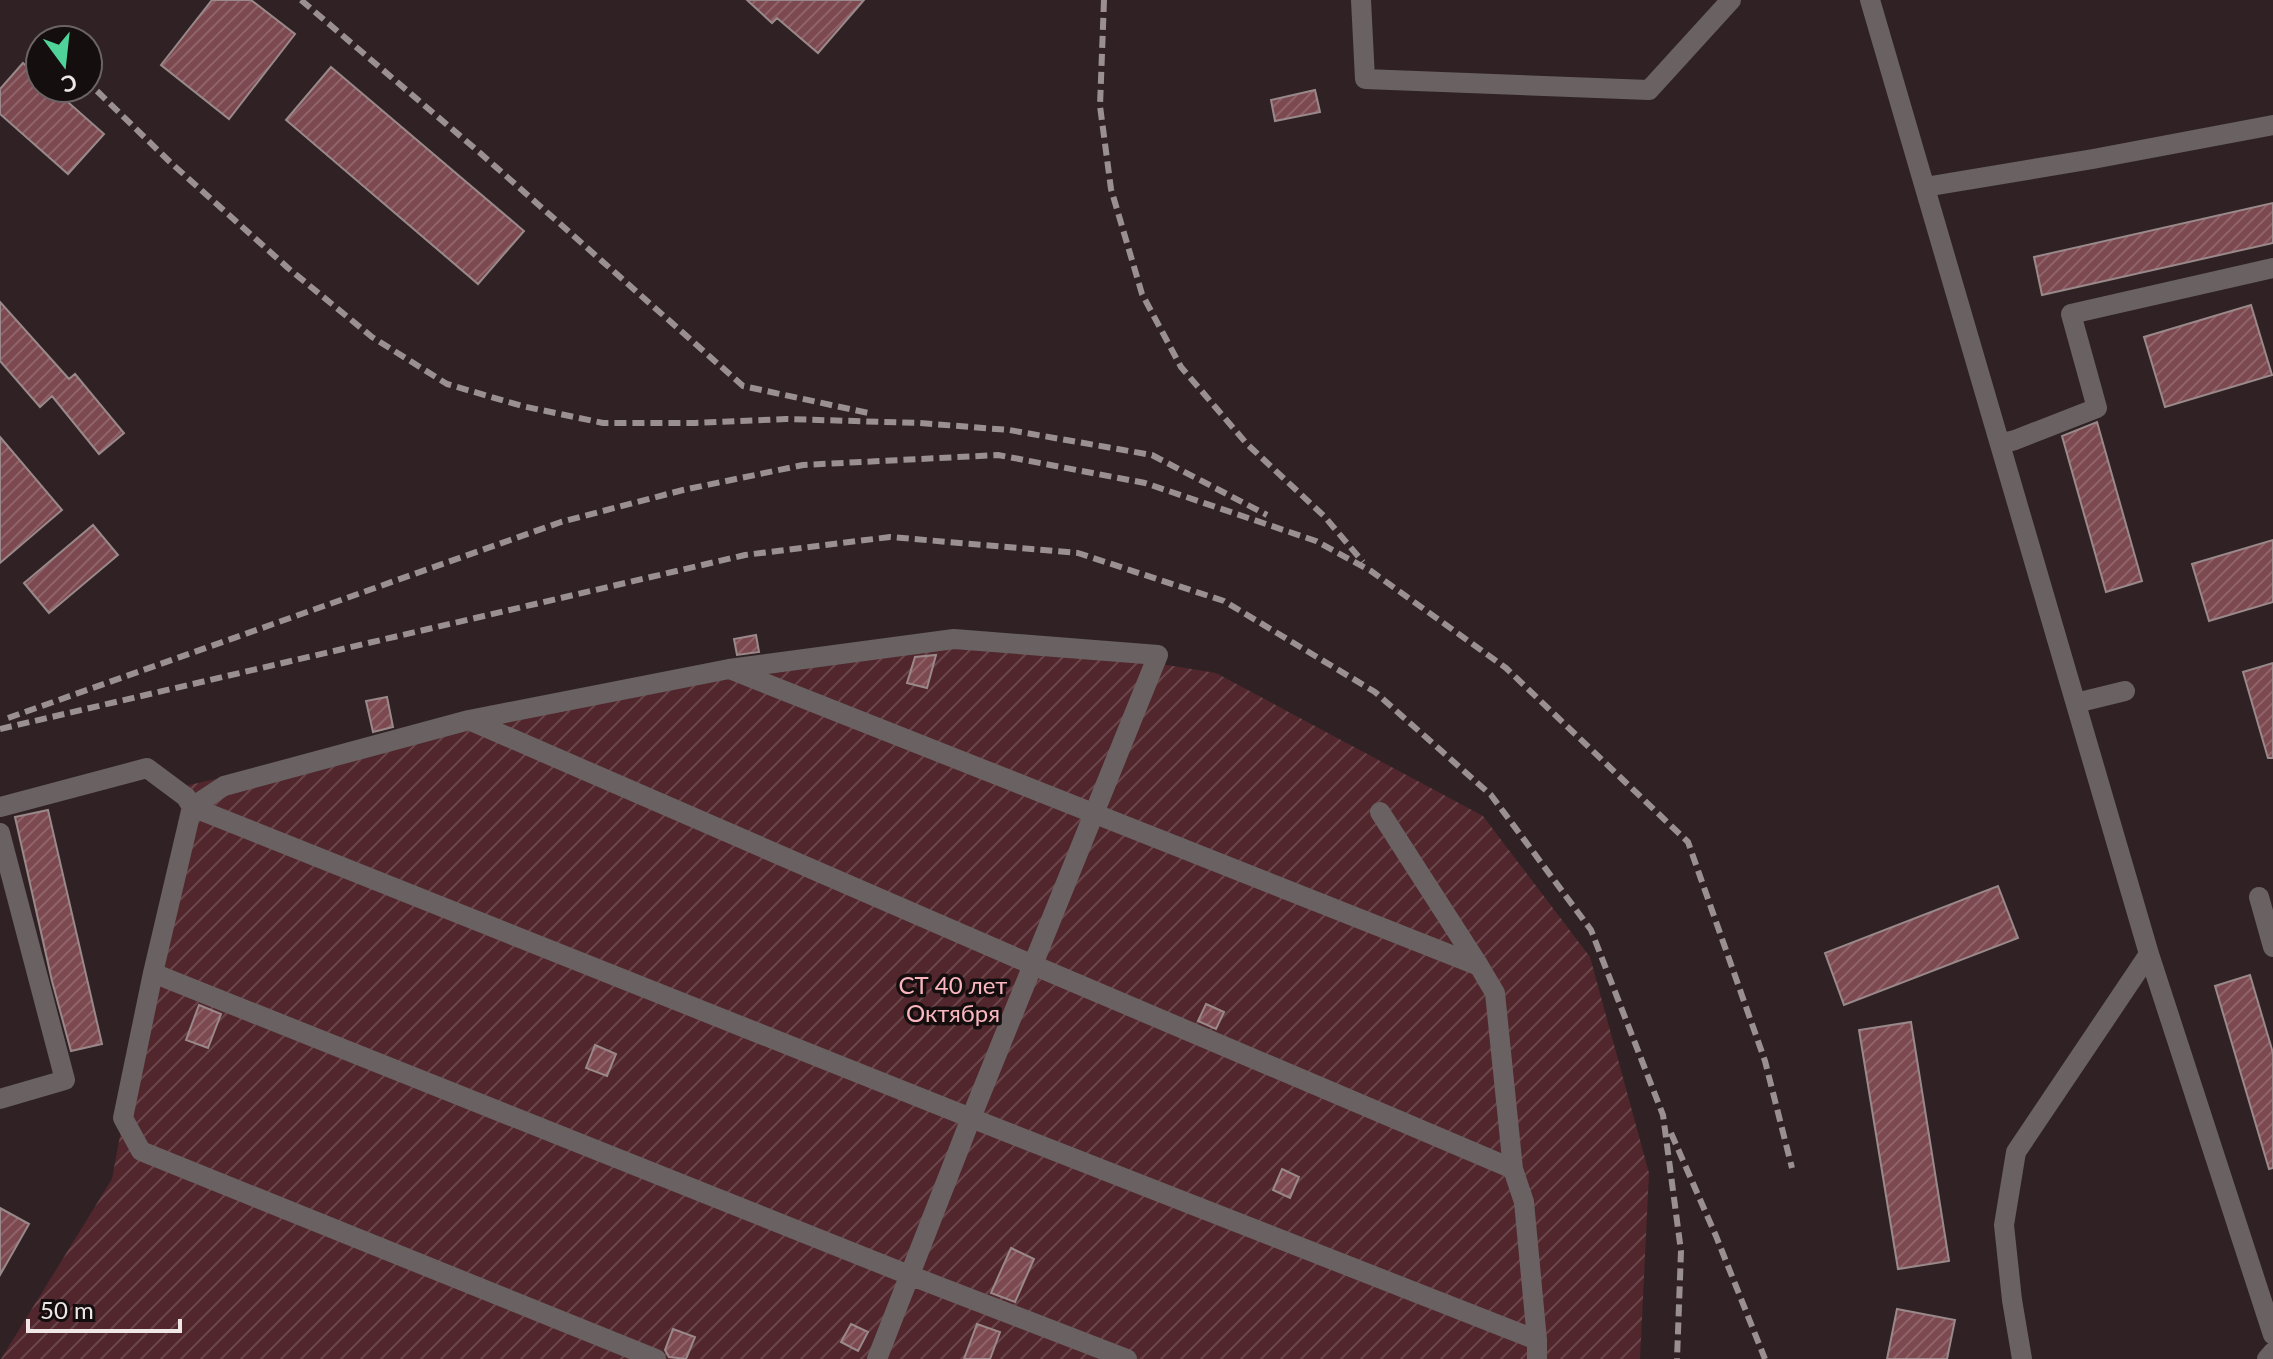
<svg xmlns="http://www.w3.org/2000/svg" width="2273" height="1359" font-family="Lato,sans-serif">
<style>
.garden{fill:url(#garden-furrows)}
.building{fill:url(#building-hatch);stroke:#9a898a;stroke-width:2}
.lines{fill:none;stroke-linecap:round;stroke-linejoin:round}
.minor{stroke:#696162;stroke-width:20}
.rail{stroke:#9b9091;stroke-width:6;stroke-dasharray:12 6;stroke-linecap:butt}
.labels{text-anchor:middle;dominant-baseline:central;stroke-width:7;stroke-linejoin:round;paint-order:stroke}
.park-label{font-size:24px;fill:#fbb6bf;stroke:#140e0e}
</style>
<defs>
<pattern id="garden-furrows" width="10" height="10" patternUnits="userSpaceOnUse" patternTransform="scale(2)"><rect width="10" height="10" fill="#51262d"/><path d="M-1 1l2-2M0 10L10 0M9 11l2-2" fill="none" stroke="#6a464b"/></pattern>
<pattern id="building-hatch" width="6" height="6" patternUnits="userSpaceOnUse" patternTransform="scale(2)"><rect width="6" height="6" fill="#7c4950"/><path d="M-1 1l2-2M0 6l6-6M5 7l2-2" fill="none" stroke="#8f6369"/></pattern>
</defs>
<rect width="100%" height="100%" fill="#302224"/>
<path class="garden" d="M959,631L1216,673L1483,816L1590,957L1649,1173L1640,1359H1L112,1179L185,786L719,663Z"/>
<path class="building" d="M212,0H251L295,34L229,119L161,65Z
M747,0H864L818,53L777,18L772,23Z
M23,63L40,78V88H52L104,134L68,174L0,114V89Z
M331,67L524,231L478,284L286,120Z
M1315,90L1320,112L1275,121L1271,100Z
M2273,203V243L2042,295L2034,257Z
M0,302L69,379L75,374L124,433L99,454L52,396L40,407L0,361Z
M2251,305L2272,375L2165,407L2144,337Z
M2097,422L2142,581L2106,592L2062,436Z
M0,437L62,510L0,563Z
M93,525L118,555L49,613L24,583Z
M2273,540V602L2209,621L2192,564Z
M756,635L759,652L737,655L734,639Z
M936,655L927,688L907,683L915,657Z
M2273,663V758H2268L2243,672Z
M387,697L393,727L373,732L366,701Z
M48,810L102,1044L71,1051L52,981L15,817Z
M1998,886L2018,938L1844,1005L1825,953Z
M2250,975L2273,1053V1168L2269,1169L2215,986Z
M1206,1004L1224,1012L1216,1029L1198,1021Z
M199,1005L221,1014L208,1048L186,1040Z
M1911,1022L1949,1261L1898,1269L1859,1030Z
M595,1045L616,1054L607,1076L586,1068Z
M1282,1169L1299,1177L1290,1198L1273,1190Z
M0,1208L29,1224L0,1275Z
M1011,1248L1034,1259L1015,1302L991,1293Z
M1897,1309L1955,1320L1947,1359H1887Z
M851,1324L868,1332L858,1351L841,1342Z
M977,1324L1000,1332L990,1359H964Z
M673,1329L695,1337L686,1359L669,1357L665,1350Z"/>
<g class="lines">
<path class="minor" d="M1361,0L1365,79L1649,90L1731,0
M1870,0L2149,954L2016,1152L2004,1225L2012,1300L2022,1359
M1925,187L2093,159L2273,125
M2000,444L2015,440L2097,408L2071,314L2273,268
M732,670L1479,966L1495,993L1513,1169L1524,1202L1537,1340V1359
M2076,703L2125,691
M469,720L1033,965L1513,1169
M0,807L147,768L186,797L192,807L971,1118L1537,1340
M1380,812L1479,966
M0,833L65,1080L0,1099
M2259,897L2273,947
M2149,954L2273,1335
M153,973L909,1275L1127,1359
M656,1359L141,1151L123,1118L153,973L192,807L224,786L469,720L729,669L954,639L1158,655L971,1118L877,1359
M2267,1359L2273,1352"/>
<path class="rail" d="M301,0L479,152L743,386L873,414
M1104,0L1100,106L1111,189L1142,294L1181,367L1247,444L1324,516L1363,562
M97,91L170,162L288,268L372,337L447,384L522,406L603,423H695L786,419L920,423L1009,430L1152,455L1267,515
M8,718L561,522L683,490L803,465L998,455L1145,483L1316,541L1371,571L1506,668L1688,842L1765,1061L1792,1168
M0,729L745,555L890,537L1078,553L1224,601L1375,692L1491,795L1591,930L1663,1115L1681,1251L1677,1359
M1671,1133L1716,1236L1765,1359"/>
</g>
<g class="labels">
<g class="park-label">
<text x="953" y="984">СТ 40 лет<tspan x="953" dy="28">Октября</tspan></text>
</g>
</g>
<g transform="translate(64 64) rotate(165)"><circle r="38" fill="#140e0e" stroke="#6c6464" stroke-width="2"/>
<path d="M0-6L14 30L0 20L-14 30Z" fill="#4fd399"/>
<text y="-12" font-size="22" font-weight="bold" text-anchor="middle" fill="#efe6e6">С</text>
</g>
<path d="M28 1319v12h152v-12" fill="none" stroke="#efe6e6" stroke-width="4"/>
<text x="40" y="1319" font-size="24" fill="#efe6e6" stroke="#140e0e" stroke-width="6" paint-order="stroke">50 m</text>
</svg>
